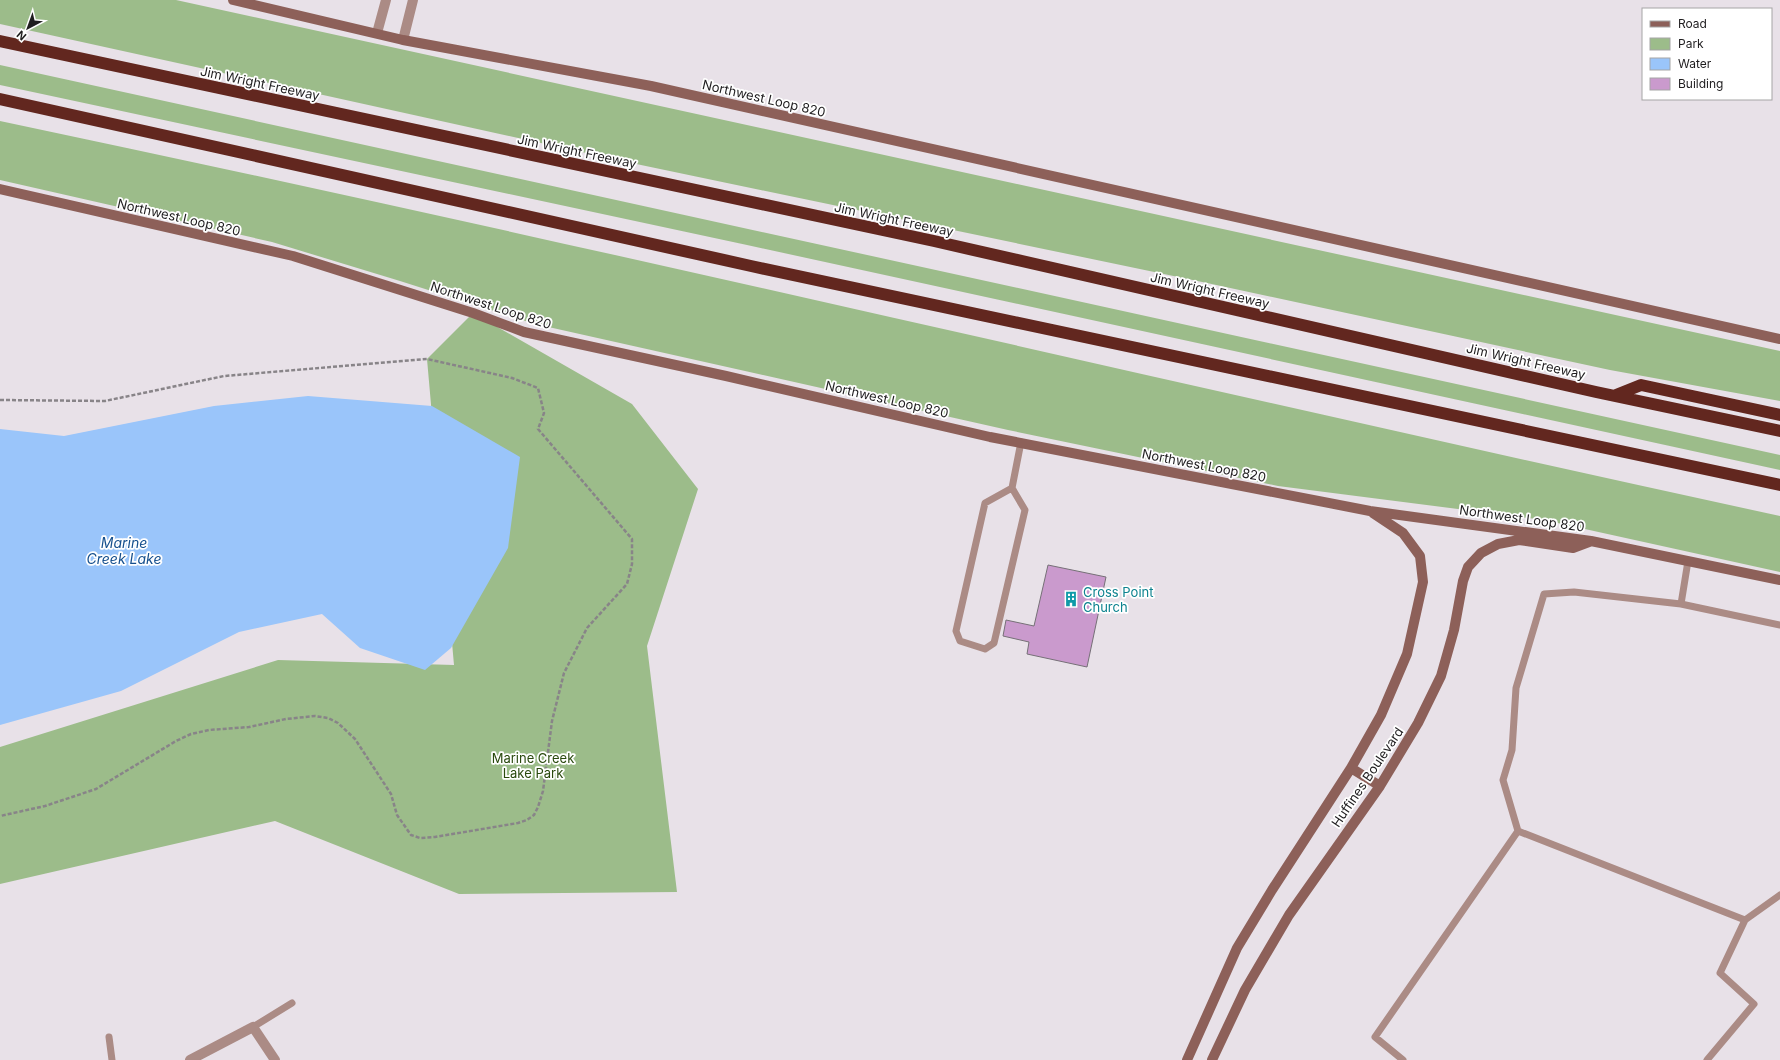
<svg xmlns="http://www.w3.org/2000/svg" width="1780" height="1060" font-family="Inter,sans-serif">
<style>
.green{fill:#9cbc8a}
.water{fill:#9ac5fa}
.building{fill:#ca9acd;stroke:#767077}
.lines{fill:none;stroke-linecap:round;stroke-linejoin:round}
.path{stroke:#888488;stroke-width:2.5;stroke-dasharray:4 2;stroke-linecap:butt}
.service{stroke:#ab8b85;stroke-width:7}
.minor{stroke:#ab8b85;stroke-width:10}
.secondary{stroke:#8d6059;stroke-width:10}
.motorway{stroke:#62271f;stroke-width:12}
.labels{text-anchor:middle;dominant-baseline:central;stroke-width:3.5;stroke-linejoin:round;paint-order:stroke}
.street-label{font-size:13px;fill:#1f1d1f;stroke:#fff}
.culture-label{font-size:13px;fill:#0d838f;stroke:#fff;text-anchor:start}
.park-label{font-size:13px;fill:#29490d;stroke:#fff}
.water-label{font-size:14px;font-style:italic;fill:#154f8d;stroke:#fff}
</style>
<rect width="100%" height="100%" fill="#e8e1e8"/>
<path class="green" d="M0,0H176L1780,351V401L1610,370L1207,283L641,165L0,24Z
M0,65L1780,455V470L747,245L0,85Z
M0,121C595,246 1186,387 1780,516V572L1544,520L1278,486L1008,430L535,324L400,281L272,242L0,180Z
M473,313L632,404L698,489L647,646L677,892L459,894L275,821L0,884V747L278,660L454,665L427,359Z"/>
<path class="water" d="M308,396L432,406L520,457L508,548L451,648L425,670L360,648L322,614L239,632L121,691L0,725V429L64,436L214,406Z"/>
<path class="building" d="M1048,565L1106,577L1087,667L1027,654L1029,642L1003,636L1006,620L1034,626Z"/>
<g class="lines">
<path class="path" d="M0,400L105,401L224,376L427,359L512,378L538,388L544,413L538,429L632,539V564L627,584L587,628L564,673L552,721L543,791L538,807L534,815L527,820L518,823L435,837L420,838L411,835L397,815L391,794L355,739L338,723L328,718L315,716L286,719L249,727L209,730L191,734L176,741L96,789L45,806L0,816"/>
<path class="service" d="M1012,488L985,503L956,631L960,641L985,649L994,643L1025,510L1012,488L1021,442
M1681,604L1780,625
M1518,831L1503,780L1512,750L1516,688L1544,594L1574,592L1681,604L1688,561
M253,1027L292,1003
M109,1037L112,1060
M1403,1060L1375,1037L1518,831L1745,920L1780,895
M1707,1060L1754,1004L1720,973L1745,920"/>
<path class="minor" d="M377,33L386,0
M403,40L413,0
M190,1060L253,1027L275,1060"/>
<path class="secondary" d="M233,0L403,40L651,86L1780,339
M0,189L293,256L473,313L524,332L726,376L990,437L1370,511L1591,541L1780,580
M1351,768L1380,786
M1187,1060L1237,948L1272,890L1351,768L1381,715L1407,654L1423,582L1420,556L1403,533L1373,513
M1212,1060L1245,990L1289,915L1380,786L1418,723L1441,676L1454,630L1463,581L1468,567L1481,553L1498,544L1519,540L1573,548L1589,542"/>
<path class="motorway" d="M0,41L934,241L1596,392L1780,431
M0,99L751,266L1780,485
M1616,395L1641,385L1780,415"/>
</g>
<defs>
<symbol id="building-bare" viewBox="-9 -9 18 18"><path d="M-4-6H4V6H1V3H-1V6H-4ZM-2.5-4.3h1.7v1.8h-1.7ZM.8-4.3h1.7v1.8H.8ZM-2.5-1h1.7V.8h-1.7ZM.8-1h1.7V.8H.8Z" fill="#0f9aa8" stroke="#fff" stroke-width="2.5" paint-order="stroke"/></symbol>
</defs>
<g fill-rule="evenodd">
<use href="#building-bare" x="1060" y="588" width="22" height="22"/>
</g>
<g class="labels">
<g class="street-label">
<text transform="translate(260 83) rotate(12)">Jim Wright Freeway</text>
<text transform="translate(764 98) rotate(13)">Northwest Loop 820</text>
<text transform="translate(577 151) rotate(12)">Jim Wright Freeway</text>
<text transform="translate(179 217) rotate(13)">Northwest Loop 820</text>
<text transform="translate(894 219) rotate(12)">Jim Wright Freeway</text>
<text transform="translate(1210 290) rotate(13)">Jim Wright Freeway</text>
<text transform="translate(491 305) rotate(18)">Northwest Loop 820</text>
<text transform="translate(1526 361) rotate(13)">Jim Wright Freeway</text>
<text transform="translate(887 399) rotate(13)">Northwest Loop 820</text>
<text transform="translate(1204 465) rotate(11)">Northwest Loop 820</text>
<text transform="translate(1522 518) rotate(8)">Northwest Loop 820</text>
<text transform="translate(1367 777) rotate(-56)">Huffines Boulevard</text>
</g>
<g class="culture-label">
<text x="1083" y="592">Cross Point<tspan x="1083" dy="15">Church</tspan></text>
</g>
<g class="park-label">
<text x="533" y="758">Marine Creek<tspan x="533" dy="15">Lake Park</tspan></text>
</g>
<g class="water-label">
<text x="124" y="542">Marine<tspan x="124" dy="16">Creek Lake</tspan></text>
</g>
</g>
<rect x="1642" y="8" width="130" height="92" fill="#ffffff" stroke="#a5a5a5"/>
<rect x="1650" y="21" width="20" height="6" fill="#8d6059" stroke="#a5a5a5"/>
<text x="1678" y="28" font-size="12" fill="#1f1d1f">Road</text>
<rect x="1650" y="38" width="20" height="12" fill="#9cbc8a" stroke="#a5a5a5"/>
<text x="1678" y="48" font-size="12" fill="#1f1d1f">Park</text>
<rect x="1650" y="58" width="20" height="12" fill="#9ac5fa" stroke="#a5a5a5"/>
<text x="1678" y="68" font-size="12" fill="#1f1d1f">Water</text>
<rect x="1650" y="78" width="20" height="12" fill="#ca9acd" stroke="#a5a5a5"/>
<text x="1678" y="88" font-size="12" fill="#1f1d1f">Building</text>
<g transform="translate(28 28) rotate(221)" stroke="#ffffff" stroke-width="3" paint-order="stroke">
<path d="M0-3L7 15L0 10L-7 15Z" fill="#1f1d1f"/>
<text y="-6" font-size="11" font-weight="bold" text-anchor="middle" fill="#1f1d1f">N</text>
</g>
</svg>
